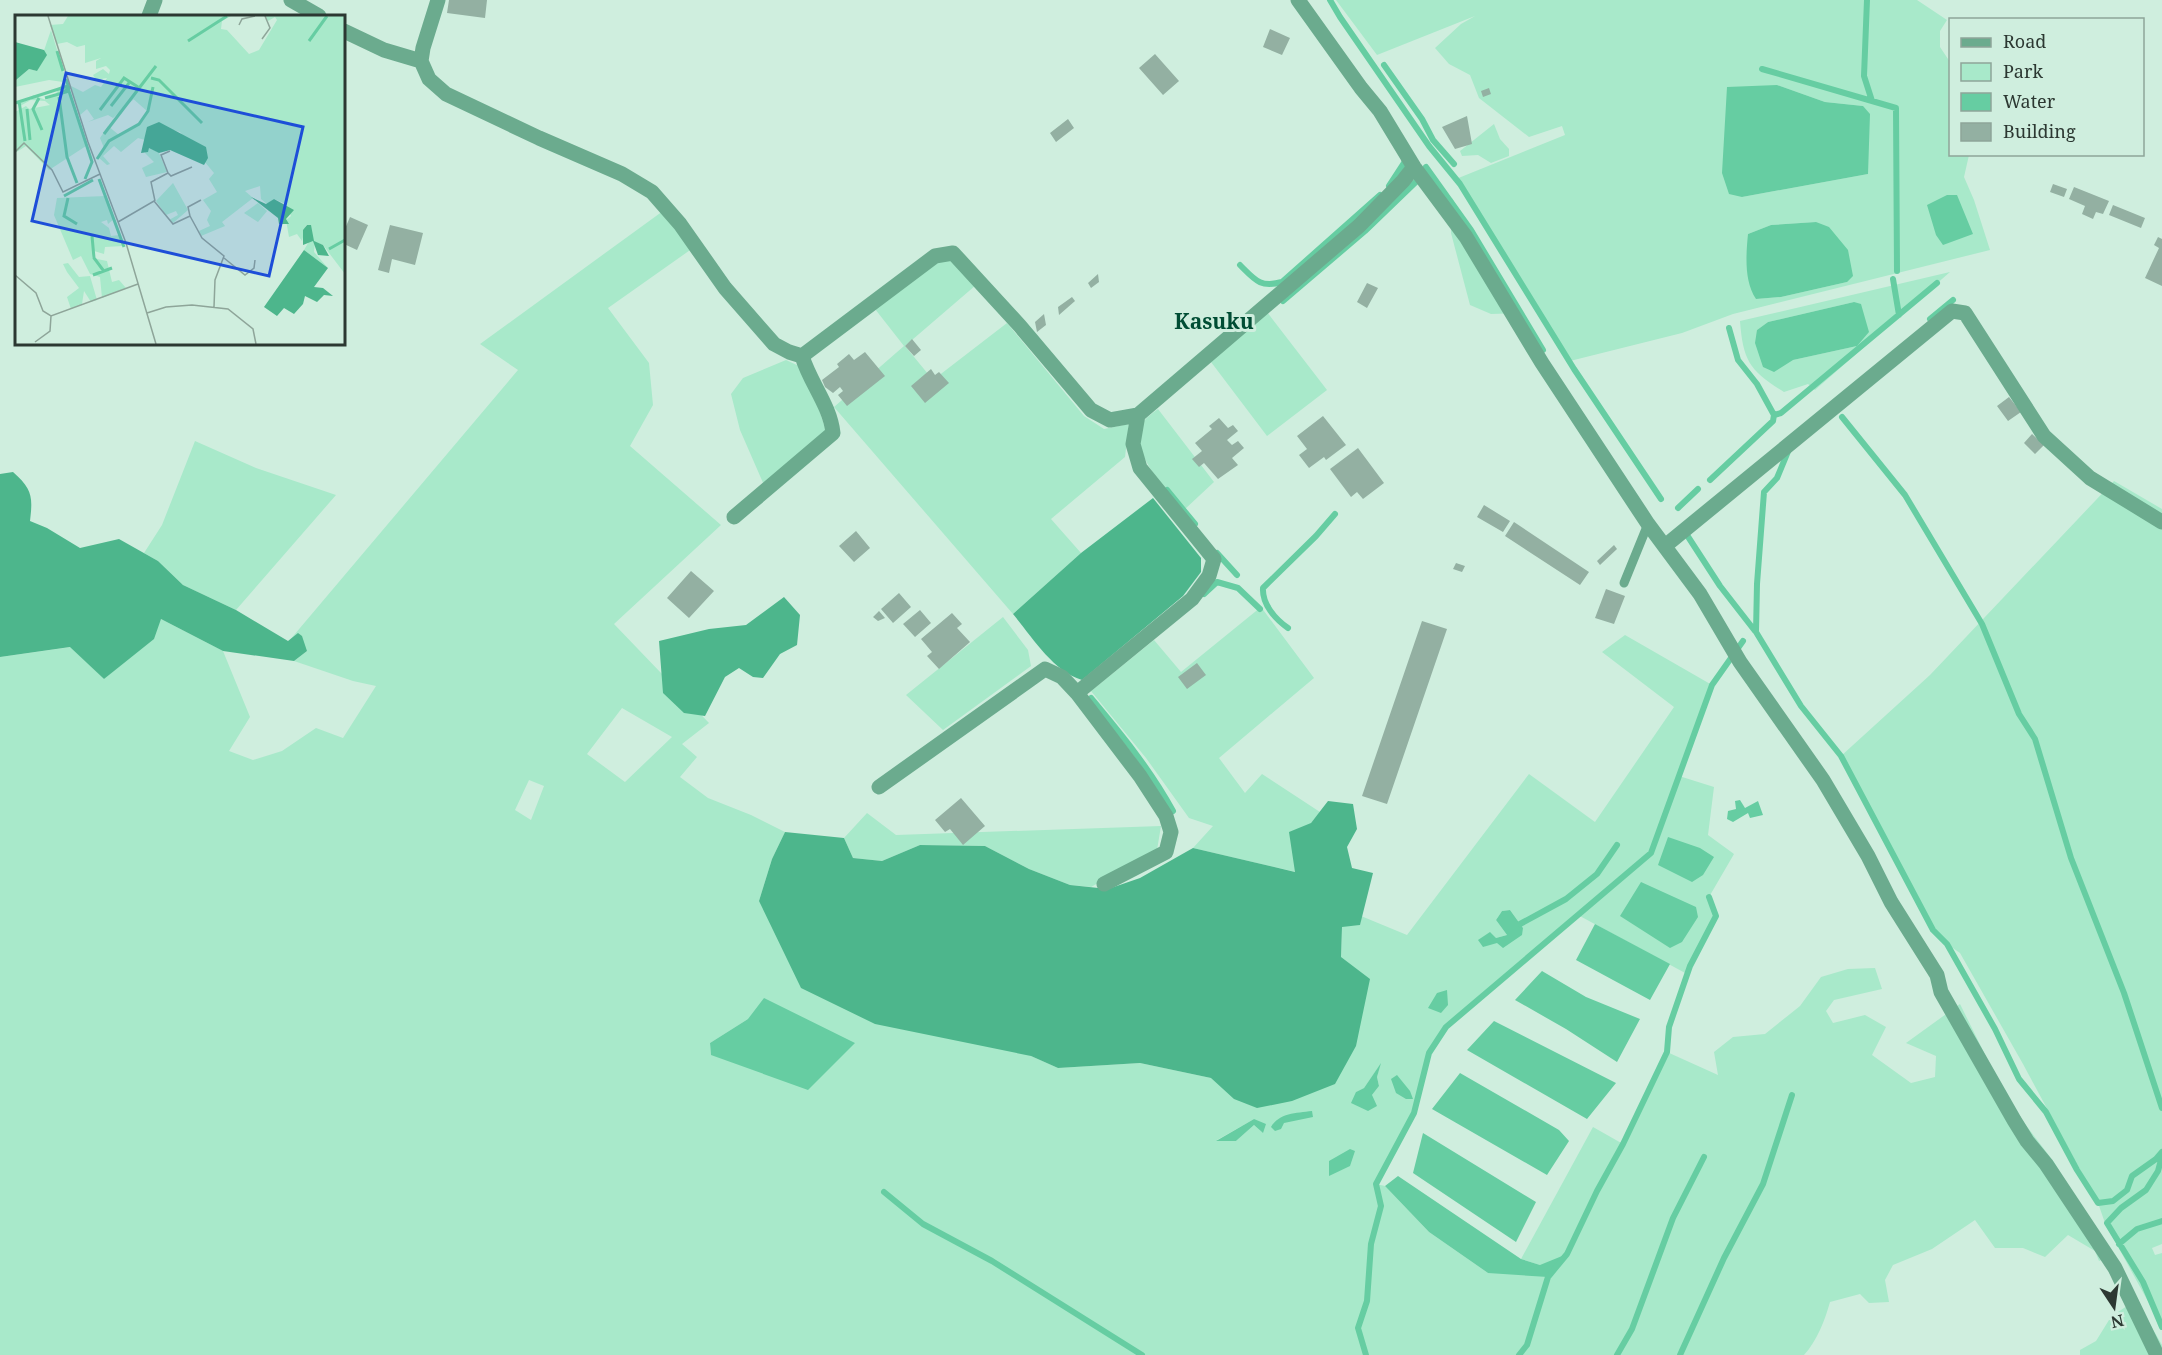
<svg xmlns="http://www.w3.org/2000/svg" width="2162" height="1355" font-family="'Noto Serif',serif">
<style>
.green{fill:#a8e9ca;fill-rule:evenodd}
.forest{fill:#4db68c}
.water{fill:#66cda2}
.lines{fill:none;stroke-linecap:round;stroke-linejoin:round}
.stream{stroke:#66cda2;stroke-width:6}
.building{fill:#93b0a2}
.lane{stroke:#6bab8e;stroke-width:9}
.street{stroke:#6bab8e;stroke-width:15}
.labels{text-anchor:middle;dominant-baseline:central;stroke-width:6;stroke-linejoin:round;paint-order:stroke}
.quarter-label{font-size:21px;font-weight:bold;fill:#004d34;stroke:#cfeede}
.inset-river{fill:none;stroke:#66cda2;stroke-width:3}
.inset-road{fill:none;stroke:#8ea599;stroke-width:1.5}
.view{fill:#1d4ed8;fill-opacity:0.15;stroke:#1d4ed8;stroke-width:3}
.inset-edge{fill:none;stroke:#2c3832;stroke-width:3}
</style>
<rect width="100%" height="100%" fill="#cfeede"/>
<path class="green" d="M1336,0H1917L1947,20L1940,31V47L1950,62V154L1969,155L1964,177L1974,200L1990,250L1733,314L1682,333L1570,361L1456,179L1565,135L1562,126L1529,137L1479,98L1470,75L1449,64L1435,48L1461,24L1475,16L1377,55ZM1777,85L1825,102L1863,106L1868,174L1742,197ZM1816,222L1847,282L1781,297L1756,299L1748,234L1771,225Z
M1494,124L1500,139L1509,149V156L1491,163L1478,155L1462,156L1460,151Z
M1452,198L1521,313L1491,314L1470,305L1451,233Z
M663,211L693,248L608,308L649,363L653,405L630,446L721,525L614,624L709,723L682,744L697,757L680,777L708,798L751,815L785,832L772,859L759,901L1031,1056L1058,1068L1140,1063L1211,1078L1341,957L1342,926L1360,925L1361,916L1407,935L1529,774L1595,822L1674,707L1602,652L1625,635L1712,685L1679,776L1714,787L1708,835L1734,854L1709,897L1716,916L1687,974L1578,915L1446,1027L1429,1053L1414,1113L1376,1184L1385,1186L1429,1232L1488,1273L1540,1265L1521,1259L1593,1127L1623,1144L1667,1052L1718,1075L1714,1052L1733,1037L1765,1034L1800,1006L1821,977L1848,969L1875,968L1882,989L1834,1000L1826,1011L1833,1023L1865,1015L1886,1027L1872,1055L1911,1083L1935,1077L1936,1056L1906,1043L1960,1004L2009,1103L2054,1162L2110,1256L2099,1261L2095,1251L2068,1235L2045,1257L2023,1248H1995L1975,1220L1932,1249L1893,1265L1885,1280L1889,1302L1869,1303L1860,1294L1830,1302C1825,1320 1817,1341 1804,1355H0V657L71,647L104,679L124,662L161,619L223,651L250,717L229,751L253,760L282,751L316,728L343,738L376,686L353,681L294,661L307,651L289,641L518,370L480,344ZM622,708L672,737L625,782L587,754ZM529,780L544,786L531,820L515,810ZM1510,910L1523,928L1483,947L1496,938L1507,935L1496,920L1502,911ZM748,1019L711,1055L710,1043ZM1380,1065L1377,1077L1379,1086L1372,1095L1356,1092L1364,1088ZM1254,1119L1263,1133L1254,1125L1236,1141L1217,1140Z
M934,261H956L976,285L905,346L933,380L1007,323L1084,416L1104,429L1129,424L1125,457L1051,519L1081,553L1013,614L834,407L904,346L875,309Z
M1950,272L1815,390L1808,384L1784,392C1750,371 1743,361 1740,321ZM1854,302L1857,346L1793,360L1757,330L1768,322Z
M1267,312L1327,390L1267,436L1211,362Z
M786,360L799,366L816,400L826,431L764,485L740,430L731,394L743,378Z
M1158,409L1214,482L1184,510C1166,488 1126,452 1144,421C1147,417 1154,412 1158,409Z
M195,441L256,468L336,495L236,610L183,585L158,561L144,553L162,525Z
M2114,481L2162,509V1244L2152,1248L2155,1255L2162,1253V1327L2105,1223L2098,1203L2023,1064L1960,953L1947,944L1933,930L1841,756L1930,675Z
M1261,607L1314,678L1219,758L1245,793L1262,774L1320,812L1311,823L1296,872L1193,848L1213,826L1189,818L1146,758L1091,691L1154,640L1181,672Z
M1003,617L1028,650L1031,666L943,730L906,695Z
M867,813L896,835L1161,826L1157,850L1091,887L1070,885L1029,869L985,846L920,845L882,861L853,858L844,838Z
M2136,1300L2162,1345V1355H2080V1350L2096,1341L2109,1320L2118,1321L2124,1313L2118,1312Z"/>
<path class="forest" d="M13,472C32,489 33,496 30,521L47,528L80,548L119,539L158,561L183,585L236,610L288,641L298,633L302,636L307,651L294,661L223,651L161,619L154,639L104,679L70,647L0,657V474Z
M1153,498L1201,558V572L1183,596L1082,680C1052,670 1033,638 1013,614L1081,553Z
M784,597L800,615L797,645L780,654L763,678L753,677L739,668L725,677L705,716L684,713L663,693L659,641L709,629L746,625Z
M1328,801L1353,804L1357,829L1347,847L1352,868L1373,873L1360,925L1342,927L1341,957L1370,979L1356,1046L1335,1084L1292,1101L1257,1108L1234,1099L1211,1078L1140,1063L1058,1068L1031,1056L875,1024L801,988L759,901L772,859L785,832L844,838L853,858L882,861L920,845L985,846L1029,869L1070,885L1108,889L1140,878L1193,848L1295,872L1289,832L1311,823Z"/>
<path class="water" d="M1777,85L1825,102L1863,106L1870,114L1868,174L1742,197L1729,194L1722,173L1727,87Z
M1947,195H1957L1973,234L1943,245L1936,235L1927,205Z
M1816,222L1829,227L1848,250L1853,276L1847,282L1781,297L1756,299C1744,281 1746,255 1748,234L1771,225Z
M1854,302L1861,304L1869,332L1857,346L1793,360L1774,372L1763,367L1755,343L1757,330L1768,322Z
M1740,800L1745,808L1758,801L1763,815L1750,818L1748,813L1733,822L1727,819L1728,811L1736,809L1735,801Z
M1668,837L1700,848L1714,857L1703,875L1692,882L1658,865Z
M1641,882L1696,907L1698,917L1682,942L1670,948L1620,916Z
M1510,910L1523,928L1522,935L1503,948L1497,943L1483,947L1478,940L1490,932L1496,938L1507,935L1496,920L1502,911Z
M1595,924L1670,964L1650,1000L1576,960Z
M1542,971L1586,997L1640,1019L1617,1062L1566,1029L1515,1000Z
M1447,990L1448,1005L1441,1013L1428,1008L1437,993Z
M764,998L855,1043L808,1090L711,1055L710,1043L748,1019Z
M1494,1021L1616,1083L1587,1119L1467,1050Z
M1381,1063L1377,1077L1379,1086L1372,1095L1377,1106L1368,1111L1351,1103L1356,1092L1364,1088Z
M1460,1073L1559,1130L1569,1141L1547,1175L1432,1109Z
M1397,1075L1410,1091L1413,1099H1406L1396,1093L1391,1079Z
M1312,1111L1313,1117L1284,1123L1281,1129L1275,1131L1271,1127C1279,1113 1296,1113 1312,1111Z
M1254,1119L1266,1124L1263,1133L1254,1125L1236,1141H1216Z
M1423,1133L1536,1202L1516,1242L1413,1173Z
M1350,1149L1355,1151L1350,1166L1329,1176V1161Z
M1398,1176L1521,1259L1540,1265L1567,1254L1548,1277L1488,1273L1429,1232L1385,1186Z"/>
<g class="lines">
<path class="stream" d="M1330,0L1340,17L1429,146L1460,184L1574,369L1661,499
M1867,0L1864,76L1872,101
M1384,65L1422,119L1433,140L1454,164
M1762,69L1896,108L1897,271
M1426,167L1471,230L1543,350
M1389,186L1404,163L1405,158
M1240,265C1255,280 1260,288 1282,282L1380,195
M1893,279L1899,315
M1283,301L1365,231L1421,177
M1930,319L1953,300
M1774,415L1781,413L1937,283
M1842,417L1905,495L1982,624L2019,714L2035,739L2071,858L2124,993L2162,1108
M1789,449L1777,478L1764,492L1757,584L1756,632L1801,706L1841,756L1933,930L1947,944L1995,1029L2019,1079L2046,1112L2077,1170L2098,1203L2113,1201L2127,1190L2132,1176L2156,1159L2162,1152
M1710,480L1773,421L1774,415L1757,384L1738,360L1729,328
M1167,490L1195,524
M1678,508L1698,489
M1685,532L1720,586L1755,631
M1217,553L1237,575
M1204,594L1217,582L1238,588L1260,609
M1288,628C1275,619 1262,604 1263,588L1316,536L1335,514
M1091,698C1121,734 1150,769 1173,811
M1520,924L1566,899L1597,874L1617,845
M2162,1156L2158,1171L2146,1190L2121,1208L2107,1223L2143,1282L2162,1327
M884,1192L923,1224L992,1261L1142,1355
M2119,1244L2137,1229L2162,1221
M1366,1355L1358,1328L1367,1301L1371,1244L1381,1206L1376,1184L1414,1113L1429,1053L1446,1027L1651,853L1712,685L1743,641
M1519,1355L1527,1345L1548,1277L1567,1254L1597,1191L1623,1144L1667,1052L1669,1027L1690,966L1716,916L1709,897
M1617,1355L1632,1329L1673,1218L1704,1157
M1680,1355L1724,1258L1763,1184L1792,1095"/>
</g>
<path class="building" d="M449,0H487L485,18L447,13Z
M1270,29L1290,38L1282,55L1263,47Z
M1155,54L1179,81L1163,95L1139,68Z
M1489,88L1491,94L1483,97L1481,91Z
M1467,116L1472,144L1455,149L1442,127Z
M1068,119L1074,128L1056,142L1050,133Z
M2053,184L2067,189L2064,197L2050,192Z
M2074,187L2109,201L2103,214L2096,212L2093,219L2082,214L2085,206L2069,199Z
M2113,205L2145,218L2141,228L2109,215Z
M350,217L368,225L357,250L344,244V231Z
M390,225L423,233L415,265L392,259L389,273L378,270Z
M2158,237L2162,239V286L2145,278L2159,248L2154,245Z
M1098,274L1099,282L1091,288L1088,283Z
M1367,283L1378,288L1367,308L1357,302Z
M1072,297L1075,301L1059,315L1058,307Z
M1044,314L1046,325L1037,332L1035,322Z
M912,339L921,350L914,356L905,346Z
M865,352L885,376L847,406L838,395L843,391L840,387L833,393L825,387L822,380L839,367L837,364L849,354L854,360Z
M931,369L935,375L939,372L949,383L925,403L911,386Z
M2009,397L2021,412L2008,421L1997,406Z
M1323,416L1346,445L1326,460L1324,457L1309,468L1299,455L1307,449L1297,436Z
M1219,418L1228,428L1233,425L1238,431L1227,440L1232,445L1238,441L1244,448L1232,458L1238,465L1218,479L1204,463L1199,467L1192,459L1202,451L1195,443L1212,429L1209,426Z
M2032,434L2044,445L2035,454L2024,443Z
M1358,448L1384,483L1363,499L1357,492L1351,497L1330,469Z
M1484,505L1510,521L1503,532L1477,517Z
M1514,522L1589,572L1580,585L1505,536Z
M856,531L870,548L854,562L839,546Z
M1614,545L1617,549L1600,565L1597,561Z
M1456,563L1465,566L1462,572L1453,569Z
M691,571L714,591L689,618L667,598Z
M1606,589L1625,596L1614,624L1595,618Z
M899,593L911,607L893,623L881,609Z
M920,610L931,623L915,637L903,624Z
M879,611L885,618L878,621L873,617Z
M952,613L962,624L957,628L970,642L939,669L927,656L932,652L921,639Z
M1422,621L1447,629L1387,804L1362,796Z
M1197,663L1206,675L1187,689L1178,677Z
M961,798L985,826L963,845L950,829L945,832L935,820Z"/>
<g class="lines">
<path class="lane" d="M1624,583L1648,524"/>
<path class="street" d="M291,0L319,16
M438,0L423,48L421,61L429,79L446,94L539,138L622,174L652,192L680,224L725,288L774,344L789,352L802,356
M1298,0L1361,88L1380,111L1414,167L1466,237L1542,363L1648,524L1700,594L1740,662L1823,780L1868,856L1891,902L1937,975L1941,992L2014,1120L2027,1141L2046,1164L2115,1268L2157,1355
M149,16L155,0
M344,31L384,50L421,61
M734,517L833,433C830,405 810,383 802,356L935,256L953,253L1020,326L1091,410L1110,420L1138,415L1359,226L1403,181L1414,167
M1665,546L1952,311L1965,313L2044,436L2090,478L2162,522
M1077,693L1140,776L1166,816L1171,832L1166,852L1104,884
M879,787L1045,669L1062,677L1077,693L1192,599L1209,576L1214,559L1140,468L1133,444L1138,415"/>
</g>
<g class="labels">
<g class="quarter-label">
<text x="1214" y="321">Kasuku</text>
</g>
</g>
<g transform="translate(15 15)">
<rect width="330" height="330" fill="#cfeede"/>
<path d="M53,1H216L207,6L206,14L212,15L234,39L244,35L262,5L260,2L253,6L250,1H330V259L308,230L300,227L299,237L313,253L289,235L296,223V210H291L287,226L282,219L274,222L271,205L276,201L271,189L259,184L252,189L246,184L245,171L230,176L238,183L207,207L210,211L186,221L184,216L195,211L192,205L196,196L188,185L202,177L194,164L199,158L165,117L148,112L130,125L123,123L106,137L99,131L88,141L95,149L92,150L83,142L89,133L85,123L93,111L104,120L121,112L132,96L116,82L119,84L98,103L93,100L73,107L79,104L72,94L64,101L56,71L68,77L80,70L86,72L92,63L81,65L78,60L88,54L94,59L95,55L91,51L81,54V46L86,43L70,48V30L62,32L52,27L42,29L35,10L48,9ZM36,15L71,131L34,155L11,131L0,138V97L11,91L14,94L35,90L30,86L16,85L5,91L0,88L16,85L18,80L31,85L40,80L48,67L34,65L0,72V66L14,54L22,56ZM134,132L144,138L152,157L131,162L127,153L139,147L130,138ZM158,168L173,195L158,208L154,205L163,200L161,196L151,200L141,186ZM91,181L99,204L93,209L92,205L86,207L94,213L96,221L104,220L108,231L90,232L89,239L79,236L77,243L92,246L97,267L104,265L111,273L87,283L85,262L75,259L66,241L58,245L39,200L42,183ZM243,188L252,196L243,207L229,198ZM53,248L64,262L75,261L82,285L76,287L69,276L67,289L56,294L52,282L64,273L52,257L48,249Z" fill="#a8e9ca"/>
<path d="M0,27L29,35L32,40L22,56L14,54L1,65ZM144,107L191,132L193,143L189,150L155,135L144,138L134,133L133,137L126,138L132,112ZM236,182L251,189L259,184L279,195L271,204L274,209H264L263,203ZM292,210H296L299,226L308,230L314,241L303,240L298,226L288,230V215ZM289,235L313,253L299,272L308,273L318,281L309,280L302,287L290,281L288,289L279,299L269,293L262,301L249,292Z" fill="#4db68c"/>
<path class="inset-river" d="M173,26L212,1M294,26L312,1M42,36L48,56M136,63L144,65L187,108M46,79L54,73L51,64M44,82L52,142L62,168M24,83L18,94L27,115M30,83L54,76L77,147L70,164M4,86L10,126M0,88L53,71M96,91L114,68M12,94L15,125M85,95L109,63L123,72M89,119L141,51M82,144L94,126L124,109L133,96L138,72M84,164L109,232M49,181L78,165M53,183L49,201L62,209M77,221L79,243L88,255M314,234L330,225M78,260L97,253"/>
<path class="inset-road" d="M33,1L73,127L111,228L141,329M224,10L227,4L240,1M247,24L255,13L250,1M0,137L9,128L37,155L48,177L85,159M153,158L146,140L155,136M140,186L136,167L153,158L156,161L177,152M175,201L187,223L209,241L200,265L199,292M103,207L139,186L158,209L175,201L173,192L186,185M209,243L230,260L239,253L240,245M0,260L21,278L28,296L36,301L123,269M132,298L151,292L177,290L213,294L238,314L241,329M20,327L35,316L36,301"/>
<path class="view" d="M51,58L288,112L254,261L17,206Z"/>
<rect width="330" height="330" class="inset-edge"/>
</g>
<rect x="1949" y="18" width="195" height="138" fill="#cfeede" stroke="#8ea599" stroke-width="1.5"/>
<rect x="1961" y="38" width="30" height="9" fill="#6bab8e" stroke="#8ea599" stroke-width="1.5"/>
<text x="2003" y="48" font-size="18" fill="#2c3832">Road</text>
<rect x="1961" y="63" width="30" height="18" fill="#a8e9ca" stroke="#8ea599" stroke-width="1.5"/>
<text x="2003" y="78" font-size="18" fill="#2c3832">Park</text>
<rect x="1961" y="93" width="30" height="18" fill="#66cda2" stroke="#8ea599" stroke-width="1.5"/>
<text x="2003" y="108" font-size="18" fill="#2c3832">Water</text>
<rect x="1961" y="123" width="30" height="18" fill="#93b0a2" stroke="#8ea599" stroke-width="1.5"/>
<text x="2003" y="138" font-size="18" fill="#2c3832">Building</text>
<g transform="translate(2114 1307) rotate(167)" stroke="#cfeede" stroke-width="4.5" paint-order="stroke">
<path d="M0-4.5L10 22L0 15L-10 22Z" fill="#2c3832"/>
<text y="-9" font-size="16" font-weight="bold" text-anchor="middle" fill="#2c3832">N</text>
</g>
</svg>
